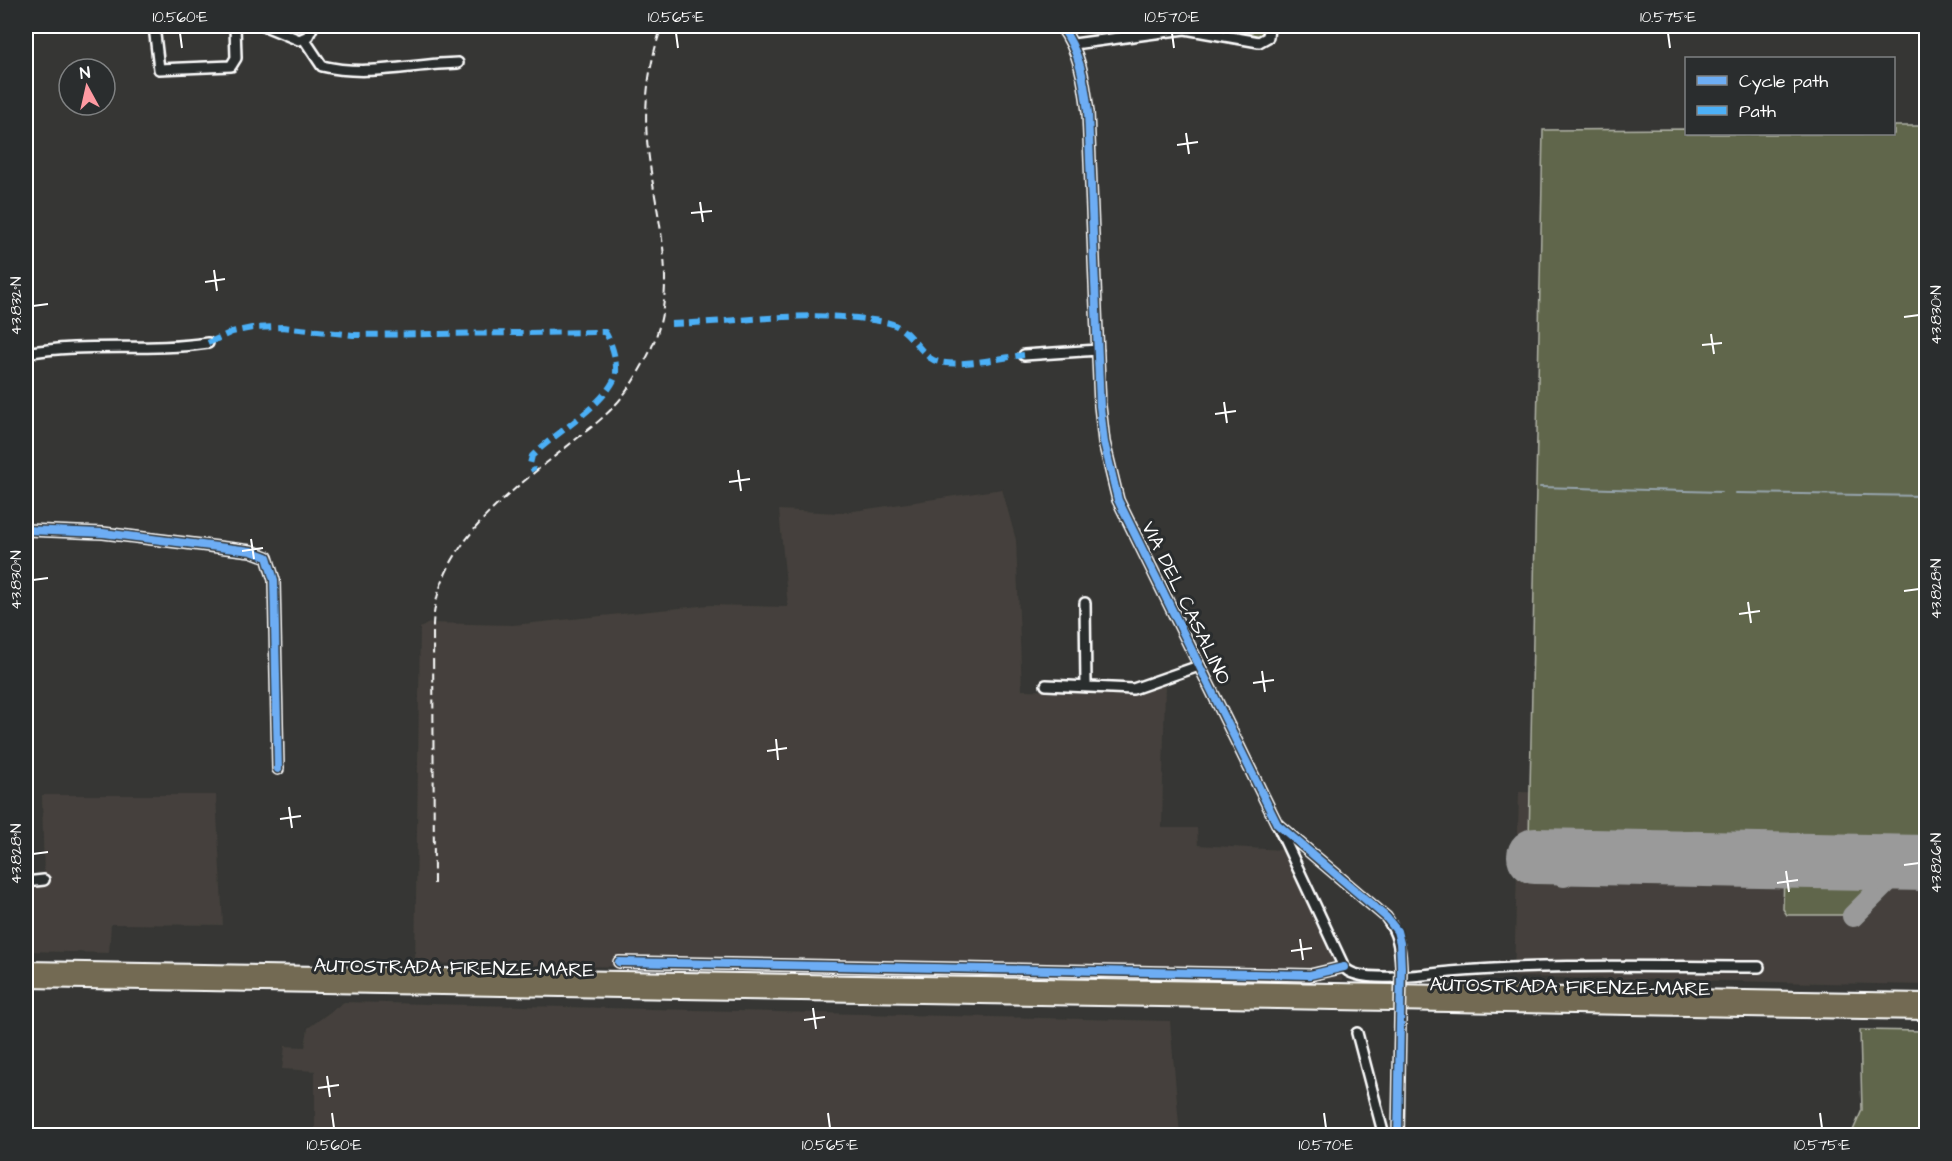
<svg xmlns="http://www.w3.org/2000/svg" width="1952" height="1161" font-family="'Architects Daughter',sans-serif">
<style>
.built{fill:#44413c}
.green{fill:#60664c;stroke:#b0b2a6;stroke-width:1.5}
.lines{fill:none;stroke-linecap:round;stroke-linejoin:round}
.stream{stroke:#96a4ac;stroke-width:2}
.taxiway{stroke:#9a9a9a;stroke-width:22}
.runway{stroke:#9a9a9a;stroke-width:56}
.minor-casing{stroke:#fff;stroke-width:14}
.highway-casing{stroke:#fff;stroke-width:18}
.minor{stroke:#2a2d2e;stroke-width:9}
.highway{stroke:#736b52;stroke-width:14}
.rail{stroke:#fff;stroke-width:2;stroke-dasharray:9 4.5;stroke-linecap:butt}
.minor-bridge-casing{stroke:#fff;stroke-width:14;stroke-linecap:butt}
.minor-bridge{stroke:#2a2d2e;stroke-width:9}
.quiet{stroke:#4cb0f7;stroke-width:6;stroke-dasharray:12 6;stroke-linecap:butt}
.cycleway-casing{stroke:#2a2d2e;stroke-width:11}
.cycleway{stroke:#6dadf4;stroke-width:8}
.ticks{fill:none;stroke:#fff;stroke-width:2}
.labels{text-anchor:middle;dominant-baseline:central;stroke-width:6;stroke-linejoin:round;paint-order:stroke}
.street-label{font-size:20px;fill:#fff;stroke:#2a2d2e}
.neatline{fill:none;stroke:#fff;stroke-width:2}
.ticks-label{font-size:15px;text-anchor:middle;fill:#fff}
</style>
<rect width="100%" height="100%" fill="#363634"/>
<filter id="ink" filterUnits="userSpaceOnUse"><feTurbulence type="fractalNoise" baseFrequency=".0167" numOctaves="2"/><feDisplacementMap in="SourceGraphic" scale="12" xChannelSelector="R" yChannelSelector="G"/><feConvolveMatrix kernelMatrix="1 2 1 2 8 2 1 2 1" color-interpolation-filters="sRGB"/></filter>
<g filter="url(#ink)">
<path class="built" d="M1002,489L1016,540L1022,690L1143,692L1165,684L1162,828H1197L1198,845L1284,850L1343,980L415,963L420,628L429,623L513,625L709,605L788,607L779,510L840,513Z
M1519,792L1926,798V985L1514,977Z
M42,795H216L223,925L111,924L109,953L26,951V885L44,883Z
M344,1002L1170,1021L1180,1135H315V1071L282,1069L285,1046L305,1047L308,1028Z"/>
<path class="green" d="M1135,27V26H1266V33L1260,39L1184,26L1140,33Z
M1894,126H1926V848L1529,841L1543,130L1686,129V134H1894Z
M1784,873L1875,874L1881,877L1842,915H1787L1783,909Z
M1860,1030L1926,1031V1135H1851L1862,1110Z"/>
<g class="lines">
<path class="stream" d="M1540,487L1721,492
M1736,493L1926,496"/>
<path class="taxiway" d="M1872,862L1884,870L1885,884
M1564,876V856
M1853,916L1900,869L1915,863"/>
<path class="runway" d="M1535,856L1926,863"/>
<defs>
<path id="minor" d="M154,26L159,69L231,66L236,58L235,26
M265,26L299,40L308,36L313,26
M1061,26C1080,52 1084,79 1088,112L1100,406L1104,442L1118,500L1277,824L1386,917C1398,934 1400,946 1401,967
M304,39L322,66C367,77 412,64 458,63
M1074,44L1185,29L1259,42L1268,37L1269,26
M26,353C86,342 148,352 208,343
M1024,355L1098,350
M26,530L103,533L251,551L267,557L274,580L278,769
M1085,603L1086,685
M1046,685L1133,689L1199,666
M1278,826L1344,967C1356,985 1428,974 1450,972C1553,963 1656,967 1759,967
M26,882L44,880
M619,962L1310,975L1344,967
M1357,1033L1384,1136
M1398,1136L1400,1020"/>
<path id="highway" d="M26,969L1926,1001
M26,980L1926,1012"/>
</defs>
<use href="#minor" class="minor-casing"/>
<use href="#highway" class="highway-casing"/>
<use href="#minor" class="minor"/>
<use href="#highway" class="highway"/>
<path class="rail" d="M434,884L433,625C437,541 516,488 575,440C589,429 604,418 616,404C628,391 637,375 646,359C683,291 656,221 648,150C643,107 648,66 662,26"/>
<defs>
<path id="minor-bridge" d="M1400,1020L1401,967"/>
</defs>
<use href="#minor-bridge" class="minor-bridge-casing"/>
<use href="#minor-bridge" class="minor-bridge"/>
<path class="quiet" d="M671,324C742,322 815,309 885,322C906,325 915,346 930,358C947,371 1003,357 1024,355
M208,343L232,332L252,328L282,327L353,335L605,332C612,342 620,369 614,380C599,409 555,433 532,456L530,464L534,471"/>
<defs>
<path id="cycleway" d="M1061,26C1080,52 1084,79 1088,112L1100,406L1104,442L1118,500L1277,824L1386,917L1397,931L1400,943L1401,967L1398,1136
M26,530L103,533L251,551L267,557L274,580L278,769
M619,962L1310,975L1344,967"/>
</defs>
<use href="#cycleway" class="cycleway-casing"/>
<use href="#cycleway" class="cycleway"/>
</g>
</g>
<path class="ticks" d="M180,33L182,48M676,33L678,48M1172,33L1174,48M1668,33L1670,48M1186,133L1189,154M1177,145L1198,142M700,202L703,222M691,213L712,211M214,270L217,291M205,282L225,279M33,306L48,304M1904,317L1919,315M1711,334L1714,354M1702,345L1722,343M1224,402L1227,423M1215,414L1236,411M738,470L741,491M729,482L750,479M251,539L254,559M242,551L263,548M33,580L48,578M1904,591L1919,589M1748,602L1751,623M1739,614L1760,611M1262,671L1265,692M1253,683L1274,680M776,739L778,760M767,751L787,748M289,807L292,828M280,819L301,816M33,854L48,852M1904,865L1919,863M1786,871L1789,892M1777,883L1798,880M1300,939L1303,960M1291,951L1312,948M813,1008L816,1029M804,1020L825,1017M327,1076L330,1097M318,1088L339,1085M332,1113L334,1128M828,1113L830,1128M1324,1113L1326,1128M1820,1113L1822,1128"/>
<g class="labels">
<g class="street-label">
<text transform="translate(1186 603) rotate(64)">VIA DEL CASALINO</text>
<text transform="translate(454 968) rotate(1)">AUTOSTRADA FIRENZE-MARE</text>
<text transform="translate(1570 987) rotate(1)">AUTOSTRADA FIRENZE-MARE</text>
</g>
</g>
<rect width="1952" height="1161" fill="none" stroke="#2a2d2e" stroke-width="66"/>
<rect x="1685" y="57" width="210" height="78" fill="#2a2d2e" stroke="#7f8182" stroke-width="1.5"/>
<rect x="1697" y="76" width="30" height="9" fill="#6dadf4" stroke="#7f8182" stroke-width="1.5"/>
<text x="1739" y="87" font-size="18" fill="#ffffff">Cycle path</text>
<rect x="1697" y="106" width="30" height="9" fill="#4cb0f7" stroke="#7f8182" stroke-width="1.5"/>
<text x="1739" y="117" font-size="18" fill="#ffffff">Path</text>
<g transform="translate(87 87) rotate(352)"><circle r="28" fill="#2a2d2e" stroke="#7f8182" stroke-width="1.5"/>
<path d="M0-4.5L10 22L0 15L-10 22Z" fill="#ff9aa2"/>
<text y="-9" font-size="16" font-weight="bold" text-anchor="middle" fill="#ffffff">N</text>
</g>
<rect x="33" y="33" width="1886" height="1095" class="neatline"/>
<g class="ticks-label">
<text x="180" y="22">10.560°E</text>
<text x="676" y="22">10.565°E</text>
<text x="1172" y="22">10.570°E</text>
<text x="1668" y="22">10.575°E</text>
<text transform="translate(16 306) rotate(-90)" y="5">43.832°N</text>
<text transform="translate(1936 315) rotate(-90)" y="5">43.830°N</text>
<text transform="translate(16 580) rotate(-90)" y="5">43.830°N</text>
<text transform="translate(1936 589) rotate(-90)" y="5">43.828°N</text>
<text transform="translate(16 854) rotate(-90)" y="5">43.828°N</text>
<text transform="translate(1936 863) rotate(-90)" y="5">43.826°N</text>
<text x="334" y="1150">10.560°E</text>
<text x="830" y="1150">10.565°E</text>
<text x="1326" y="1150">10.570°E</text>
<text x="1822" y="1150">10.575°E</text>
</g>
</svg>
